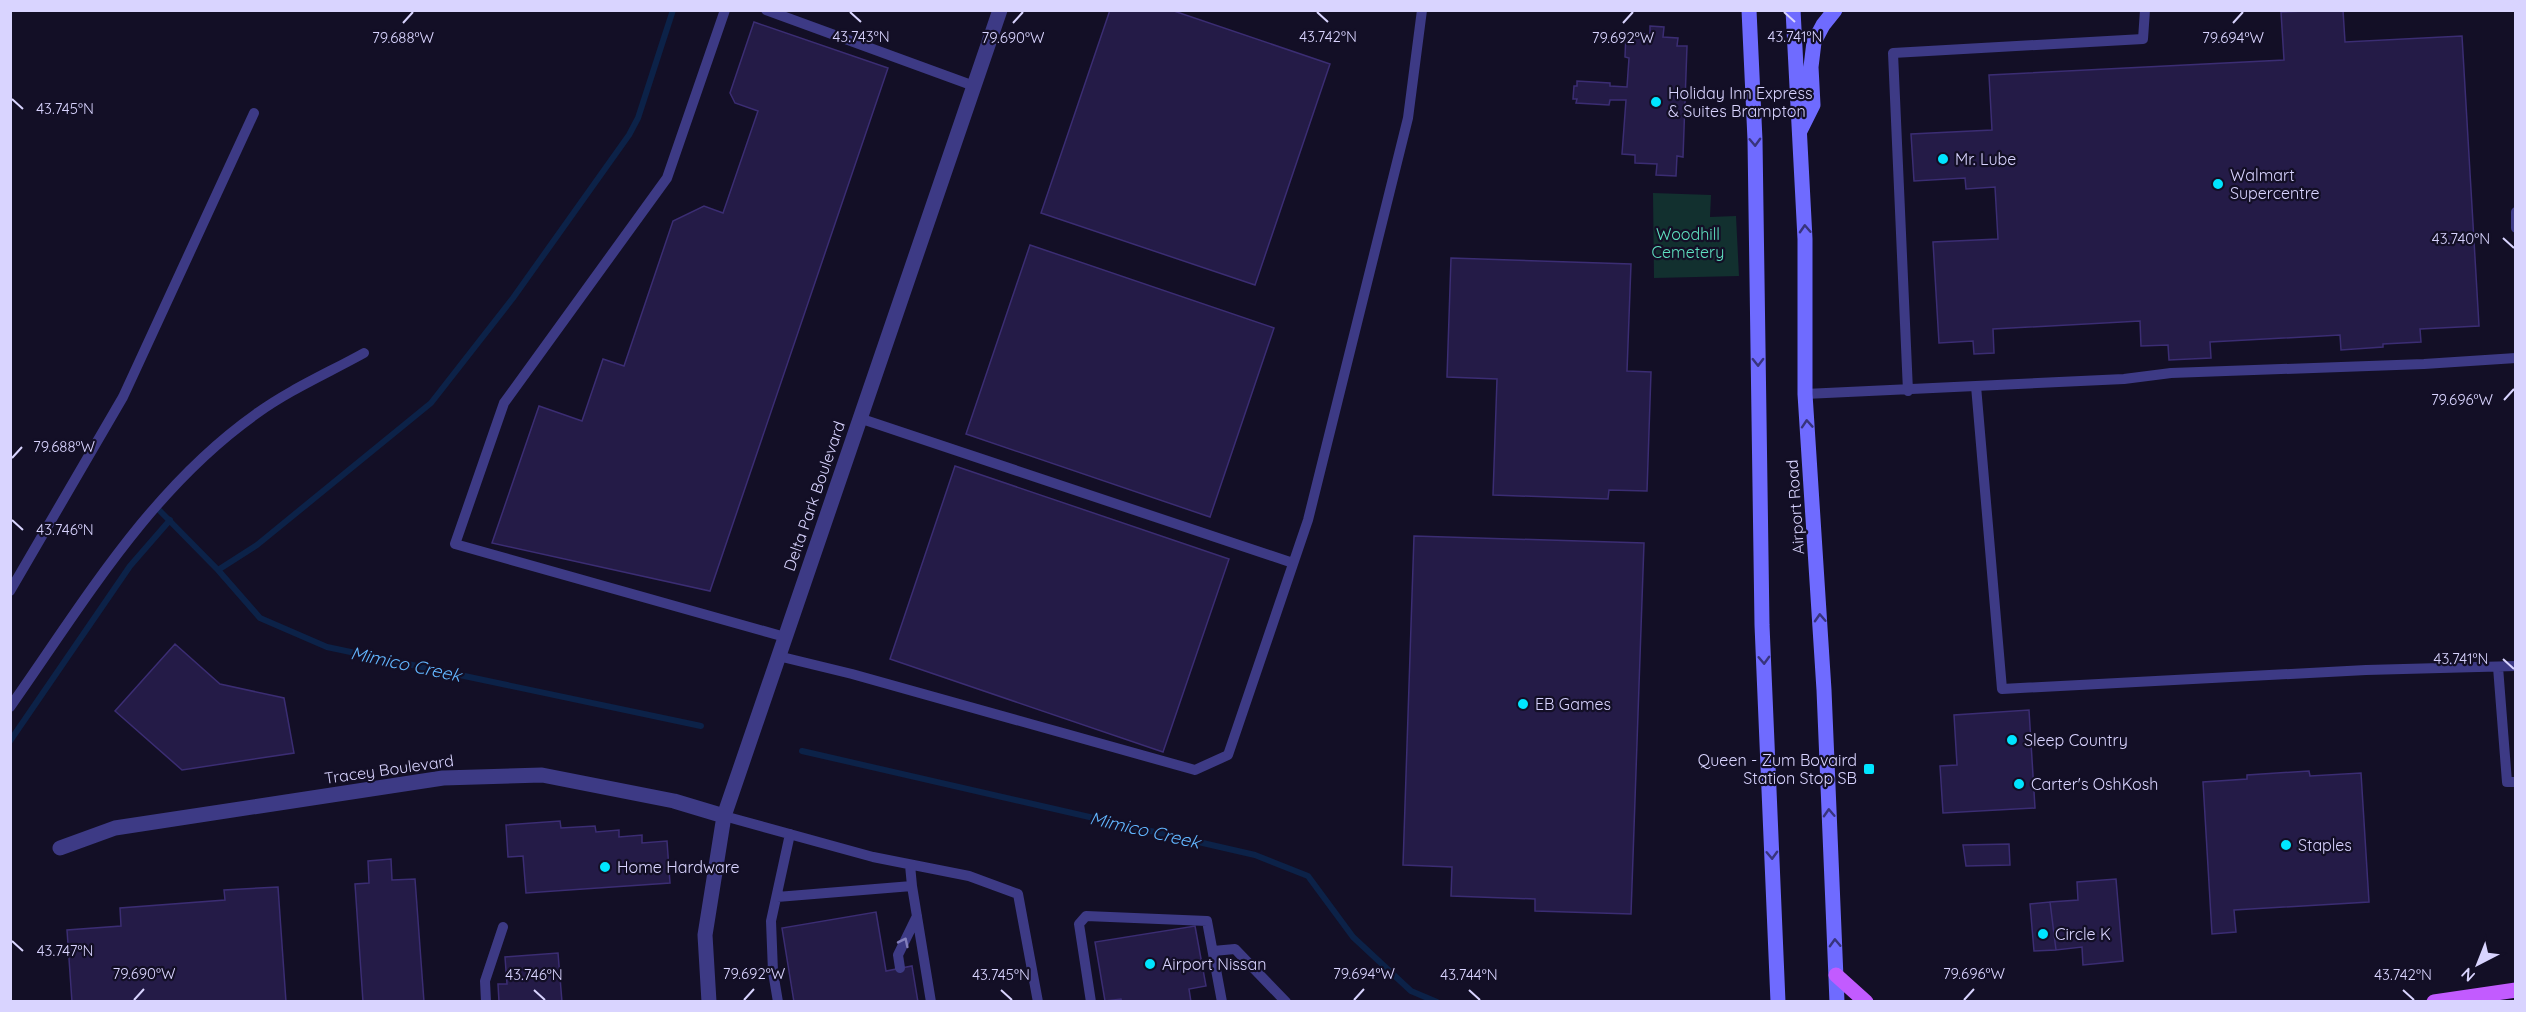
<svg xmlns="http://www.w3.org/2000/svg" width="2526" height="1012" font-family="Quicksand,sans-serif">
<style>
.green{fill:#12302f}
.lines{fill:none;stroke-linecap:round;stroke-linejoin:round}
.stream{stroke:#0c2248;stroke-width:6}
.building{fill:#241b47;stroke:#3b2d73;stroke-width:1.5}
.lane{stroke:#3d3a85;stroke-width:10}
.street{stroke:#3d3a85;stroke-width:15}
.secondary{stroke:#6f6bff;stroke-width:15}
.primary{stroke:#c25bff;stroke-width:15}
.oneway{stroke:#38347d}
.oneway2{stroke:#837fbc}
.ticks{fill:none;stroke:#d9d4ff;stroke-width:2}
.poi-dot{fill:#00e5ff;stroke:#130f26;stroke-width:2}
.labels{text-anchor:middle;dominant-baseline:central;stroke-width:4.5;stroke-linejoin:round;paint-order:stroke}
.poi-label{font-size:16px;fill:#d9d4ff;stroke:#130f26;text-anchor:start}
.park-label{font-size:16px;fill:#5fe0c0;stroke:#130f26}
.street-label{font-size:16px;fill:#d9d4ff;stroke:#130f26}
.water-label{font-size:18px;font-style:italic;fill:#62b6ff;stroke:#130f26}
.ticks-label{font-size:15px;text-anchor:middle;fill:#d9d4ff;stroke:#130f26;stroke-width:4.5;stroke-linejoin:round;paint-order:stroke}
</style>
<rect width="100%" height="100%" fill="#130f26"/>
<path class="green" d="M1653,193L1711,195L1710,217L1736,216L1739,276L1654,278Z"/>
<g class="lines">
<path class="stream" d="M160,511L218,570L260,618L327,647L701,726
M218,570L257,545L431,403L513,298L629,135L638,118L673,10
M10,741L130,566L170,520
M802,751L1255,855L1308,876L1353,937L1411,991L1437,1002"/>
</g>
<path class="building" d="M1110,10H1171L1330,64L1255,285L1041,213Z
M2343,10L2345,42L2462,36L2479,326L2420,329L2421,342L2383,344V347L2341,350L2340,335L2210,342L2211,358L2169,360L2168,345L2141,346L2140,321L1993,329L1994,353L1974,354L1973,341L1939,343L1933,242L1998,239L1995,187L1966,189L1965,178L1914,181L1911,134L1992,130L1989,75L2284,60L2281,12Z
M754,22L888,68L710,591L492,543L539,406L582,421L603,359L624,366L673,221L704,206L723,213L758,111L735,103L730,93Z
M1650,26L1664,27L1663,37L1678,38L1677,46H1687L1683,157L1677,156L1676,176L1656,175L1657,164L1635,163V155L1622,154L1626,100H1610L1609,105L1576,103L1577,99H1573L1574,86H1577V81L1610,83V86L1627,87L1629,58L1625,57L1626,33L1650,34Z
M1030,245L1274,328L1210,517L966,434Z
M1451,258L1631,264L1627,371L1651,372L1647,491L1609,490L1608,499L1493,495L1497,379L1447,377Z
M955,466L1229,559L1163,752L890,659Z
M1414,536L1644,543L1631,914L1535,911V899L1451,896L1452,867L1403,865Z
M175,644L220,684L284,698L294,753L182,770L115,711Z
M2029,710L2035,808L1943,813L1940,766L1957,765L1954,715Z
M2309,771L2310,776L2361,773L2369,902L2234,910L2236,932L2212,934L2203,782L2247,779V775Z
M560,821L561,828L595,826L596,832L619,830V837L642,835V843L667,841L670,883L526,893L523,856L508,857L506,825Z
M2009,844L2010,865L1966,866L1963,845Z
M391,859L392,880L415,879L424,1002H363L355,884L369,883L368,861Z
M2116,879L2123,961L2083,965L2082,947L2056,950L2050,902L2078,900L2077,882Z
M278,887L286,1002H72L67,930L121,926L120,908L225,900L224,890Z
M2050,902L2056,950L2034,951L2030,904Z
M876,912L886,971L912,966L918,1002H794L782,928Z
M1195,926L1206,986L1189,989L1191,1002H1122L1121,999L1105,1001L1095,942Z
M558,953L562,1002H499L498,984H507L505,957Z"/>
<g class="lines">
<path class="lane" d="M725,10L667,178L504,403L455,544L785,637
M766,10L974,86
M2516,212V228
M1976,386L2002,689L2366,670L2516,666
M1908,391L1893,53L2143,39L2145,10
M1805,394L2124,379L2171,373L2424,364L2516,358
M859,418L1293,563
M10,591L123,397L254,113
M778,656L852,674L1195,770L1228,755L1308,520L1408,118L1422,10
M2498,667L2507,782H2516
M10,707C84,602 150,489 256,414C289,390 328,373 364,353
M724,816L873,857L969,876L1018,894L1038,1002
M912,886L931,1002
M777,897L912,886L910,865
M1213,951L1235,949L1286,1002
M900,968L898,955L917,916
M486,1002L485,981L503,927
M778,1002L773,972L771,921L790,834
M1091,1002L1079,924L1086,916L1207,921L1222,1002"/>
<path class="street" d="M60,848L115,828L443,778L542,775L674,801L724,816
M709,1002L705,935L724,816L1000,10"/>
<path class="secondary" d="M1749,10L1755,140L1762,625L1778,1002
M1793,10L1805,239V394L1824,690L1837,1002
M1800,131L1813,105L1811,67L1814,42L1823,25L1835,10"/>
<path class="primary" d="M1836,975L1866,1002
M2434,1002L2516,990"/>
</g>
<defs><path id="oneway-chevron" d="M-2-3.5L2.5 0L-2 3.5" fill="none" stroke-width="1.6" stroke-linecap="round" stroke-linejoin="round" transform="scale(1.5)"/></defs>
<g class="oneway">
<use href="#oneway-chevron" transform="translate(1755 142) rotate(88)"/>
<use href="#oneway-chevron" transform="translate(1805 229) rotate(-93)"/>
<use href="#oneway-chevron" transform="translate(1758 362) rotate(89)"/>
<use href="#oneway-chevron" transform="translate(1807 424) rotate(-94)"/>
<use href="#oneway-chevron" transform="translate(1820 618) rotate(-93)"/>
<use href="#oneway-chevron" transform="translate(1764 660) rotate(88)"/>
<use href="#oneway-chevron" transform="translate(1829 813) rotate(-93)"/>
<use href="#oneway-chevron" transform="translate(1772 855) rotate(88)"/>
<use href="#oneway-chevron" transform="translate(1835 943) rotate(-92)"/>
</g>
<use class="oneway2" href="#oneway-chevron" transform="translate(904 942) rotate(-64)"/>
<path class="ticks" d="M850,12L861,22M1317,12L1328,22M1784,12L1795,22M403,23L413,12M1013,23L1023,12M1623,23L1633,12M2233,23L2243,12M12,99L23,109M2503,238L2514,248M2504,400L2514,389M12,458L22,447M12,520L23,530M2503,659L2514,669M12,941L23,951M534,990L545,1000M1001,990L1012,1000M1469,990L1480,1000M2403,990L2414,1000M134,1000L144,989M744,1000L754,989M1354,1000L1364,989M1964,1000L1974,989"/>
<g class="poi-dot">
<circle cx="1656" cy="102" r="6"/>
<circle cx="1943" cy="159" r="6"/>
<circle cx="2218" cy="184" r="6"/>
<circle cx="1523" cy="704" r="6"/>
<circle cx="2012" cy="740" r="6"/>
<rect x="1863" y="763" width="12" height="12" rx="3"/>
<circle cx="2019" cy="784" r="6"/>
<circle cx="2286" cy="845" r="6"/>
<circle cx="605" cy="867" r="6"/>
<circle cx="2043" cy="934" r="6"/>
<circle cx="1150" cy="964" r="6"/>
</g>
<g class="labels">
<g class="poi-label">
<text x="1668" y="93">Holiday Inn Express<tspan x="1668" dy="18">&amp; Suites Brampton</tspan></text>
<text x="1955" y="159">Mr. Lube</text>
<text x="2230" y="175">Walmart<tspan x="2230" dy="18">Supercentre</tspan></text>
<text x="1535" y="704">EB Games</text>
<text x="2024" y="740">Sleep Country</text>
<text x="1857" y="760" text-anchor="end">Queen - Zum Bovaird<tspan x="1857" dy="18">Station Stop SB</tspan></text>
<text x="2031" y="784">Carter's OshKosh</text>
<text x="2298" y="845">Staples</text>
<text x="617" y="867">Home Hardware</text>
<text x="2055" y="934">Circle K</text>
<text x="1162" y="964">Airport Nissan</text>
</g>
<g class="park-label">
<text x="1688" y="234">Woodhill<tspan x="1688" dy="18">Cemetery</tspan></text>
</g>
<g class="street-label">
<text transform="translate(814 496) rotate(-71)">Delta Park Boulevard</text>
<text transform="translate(1795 507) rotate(-94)">Airport Road</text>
<text transform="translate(389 769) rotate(-8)">Tracey Boulevard</text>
</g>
<g class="water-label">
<text transform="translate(406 664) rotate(12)">Mimico Creek</text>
<text transform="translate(1145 830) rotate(13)">Mimico Creek</text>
</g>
</g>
<g class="ticks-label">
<text x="861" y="42">43.743°N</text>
<text x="1328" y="42">43.742°N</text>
<text x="1795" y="42">43.741°N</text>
<text x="403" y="43">79.688°W</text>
<text x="1013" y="43">79.690°W</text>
<text x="1623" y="43">79.692°W</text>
<text x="2233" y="43">79.694°W</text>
<text x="65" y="114">43.745°N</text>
<text x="2461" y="244">43.740°N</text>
<text x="2462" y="405">79.696°W</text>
<text x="64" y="452">79.688°W</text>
<text x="65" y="535">43.746°N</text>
<text x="2461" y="664">43.741°N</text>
<text x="65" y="956">43.747°N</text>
<text x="144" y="979">79.690°W</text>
<text x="754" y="979">79.692°W</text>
<text x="1364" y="979">79.694°W</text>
<text x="1974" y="979">79.696°W</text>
<text x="534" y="980">43.746°N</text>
<text x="1001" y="980">43.745°N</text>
<text x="1469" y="980">43.744°N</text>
<text x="2403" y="980">43.742°N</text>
</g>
<rect width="2526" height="1012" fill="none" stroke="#d9d4ff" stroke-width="24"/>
<g transform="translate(2478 964) rotate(222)" stroke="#130f26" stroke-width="4.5" paint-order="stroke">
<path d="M0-4.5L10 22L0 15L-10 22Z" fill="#d9d4ff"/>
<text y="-9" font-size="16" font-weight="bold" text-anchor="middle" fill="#d9d4ff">N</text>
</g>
</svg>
